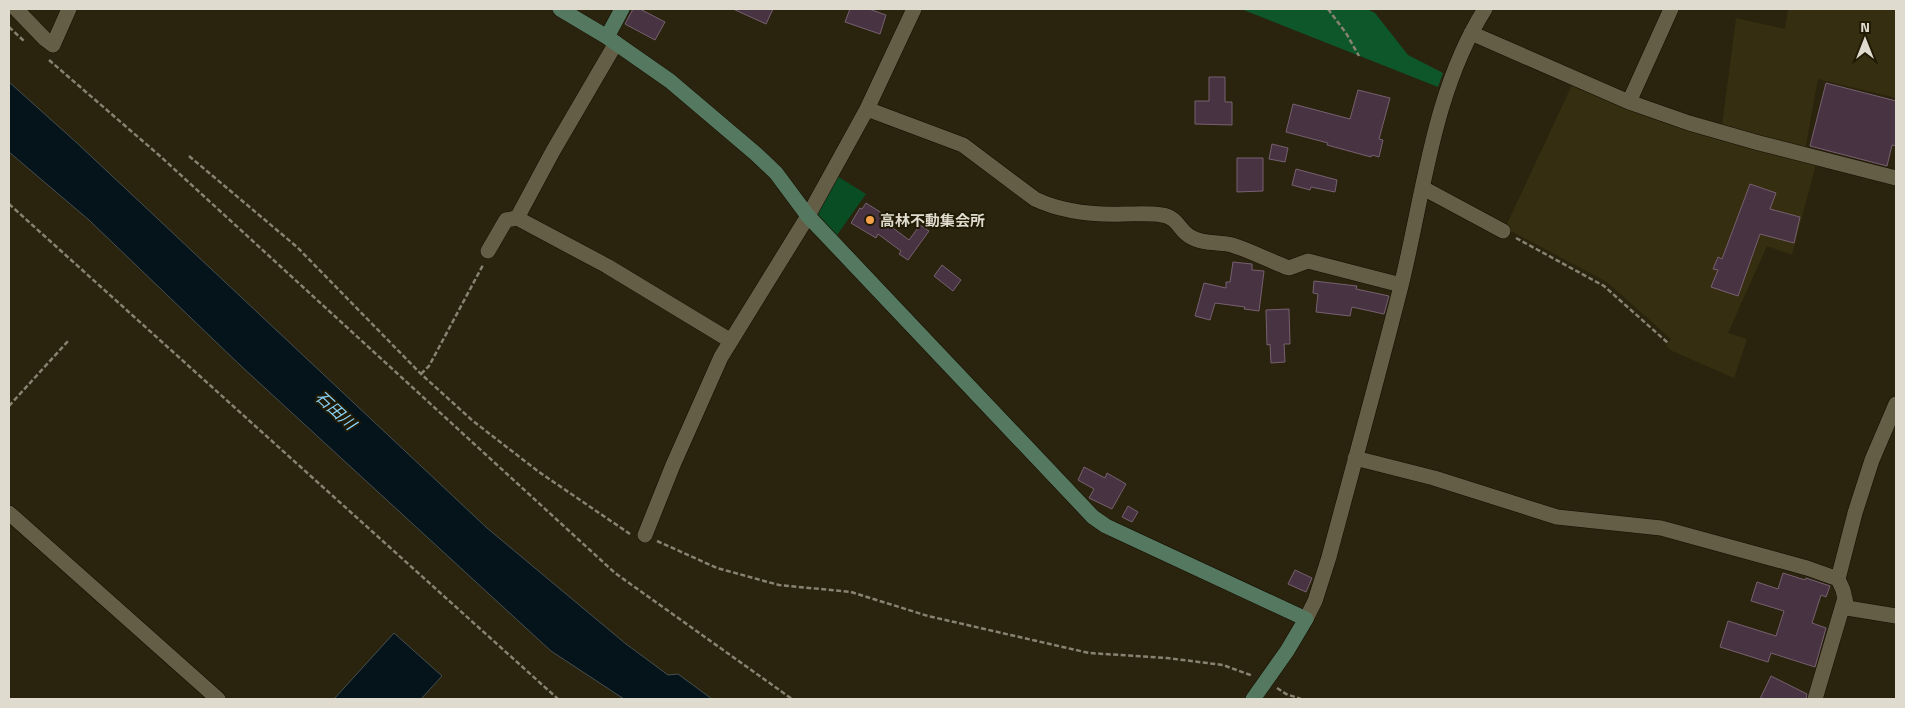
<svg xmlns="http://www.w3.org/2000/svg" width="1905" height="708" font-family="'Titillium Web','Noto Sans JP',sans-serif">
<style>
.built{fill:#362e10}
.green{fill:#094d25}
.forest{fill:#0d572b}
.water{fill:#05131a;stroke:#464f50}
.building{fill:#473341;stroke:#776070}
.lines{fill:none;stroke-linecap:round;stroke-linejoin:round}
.street-casing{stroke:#130d00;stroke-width:16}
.secondary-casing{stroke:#130d00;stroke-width:16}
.path{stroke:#878271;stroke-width:2.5;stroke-dasharray:5 2.5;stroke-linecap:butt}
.street{stroke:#655e47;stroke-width:15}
.secondary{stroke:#557861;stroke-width:15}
.poi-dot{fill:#f6a248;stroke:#211b05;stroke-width:2}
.labels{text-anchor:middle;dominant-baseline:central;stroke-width:4;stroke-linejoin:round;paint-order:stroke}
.poi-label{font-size:15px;font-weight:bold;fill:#dfdbce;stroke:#211b05;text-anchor:start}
.water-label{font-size:16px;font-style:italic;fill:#88d2fa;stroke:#211b05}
</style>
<rect width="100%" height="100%" fill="#2a240e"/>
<path class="built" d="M1788,9H1896V98L1818,79L1805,150L1722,126L1736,18L1785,29Z
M1572,85L1816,164L1792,255L1767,246L1728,333L1747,339L1734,378L1672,351L1666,346L1671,339L1607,282L1505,228Z"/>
<path class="green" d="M837,176L866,194L837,235L816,212Z"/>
<path class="forest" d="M1241,9H1367L1375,13L1408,55L1443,73L1438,87Z"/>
<path class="water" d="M9,82L77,143L487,528L626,644L668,675L678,674L712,699H624L551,651L241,366L89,220L9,152Z
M394,633L442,676L421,699H334Z"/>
<path class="building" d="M633,9H640L665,22L655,40L625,24Z
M733,9H773L766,24Z
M850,9H869L886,15L880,34L845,22Z
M1209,77H1225V102H1232V125L1195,124V101H1209Z
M1826,83L1896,101V146L1892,145L1887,166L1810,146Z
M1358,90L1390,98L1379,139L1383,140L1379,157L1372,155L1371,157L1327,145L1328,143L1286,132L1293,104L1350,119Z
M1272,144L1288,148L1285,162L1269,159Z
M1237,158H1263V191L1237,192Z
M1296,169L1337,180L1335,192L1311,187L1310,190L1292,185Z
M1750,184L1776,193L1770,209L1800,217L1794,243L1760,234L1738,296L1711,287L1718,270L1713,269L1718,257L1722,259Z
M866,203L888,217L885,222L909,240L920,225L929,231L908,260L899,254L901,251L878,234L876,238L851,223L860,208L862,209Z
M1233,262L1252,264V270L1264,271L1259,311L1244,309L1245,307L1215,303L1210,320L1195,316L1204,283L1226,288V282H1230Z
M942,265L961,280L953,291L934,276Z
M1314,281L1357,286L1356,289L1389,296L1384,314L1352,307L1350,316L1316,312L1318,294L1313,293Z
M1289,309L1290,344H1284L1285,362L1271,363L1270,344L1267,345L1266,310Z
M1084,467L1105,478L1107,473L1126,484L1112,509L1089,498L1094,489L1078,480Z
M1128,506L1138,512L1132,522L1122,517Z
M1295,570L1312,578L1306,592L1288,584Z
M1783,573L1805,580L1806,578L1830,586L1826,597L1821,595L1812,623L1826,628L1815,667L1771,653L1768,662L1720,647L1728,621L1776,636L1784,611L1751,601L1757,582L1778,589Z
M1771,676L1807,694L1806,699H1760Z"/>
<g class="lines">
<defs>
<path id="street" d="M16,9L45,39L53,45L69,9
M1471,33L1629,102L1689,123L1759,143L1896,178
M1629,102L1671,9
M867,109L963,145L1035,199C1062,212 1094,215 1124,214C1137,214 1150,213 1162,215C1178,217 1179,231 1191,237C1202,244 1220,242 1232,245C1251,251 1270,261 1289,268L1308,261L1401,285
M1423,188L1503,231
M517,218L553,151L616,43
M488,251L506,220L517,218L607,266L731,341
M1896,404L1872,460L1855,513L1838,579L1843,590L1847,608L1896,616
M1355,458L1434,478L1557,517L1661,528L1807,568L1838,579
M9,513L218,699
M645,535L673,465L721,357L808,216L867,109L914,9
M1306,619L1315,601L1329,557C1353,467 1378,377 1401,286C1424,193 1433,91 1485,9
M1815,699L1845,598"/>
<path id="secondary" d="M560,9L607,37L670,81L756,154L776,173L808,216L1093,517L1106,526L1306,619L1287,651L1253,699
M607,37L622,9"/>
</defs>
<use href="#street" class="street-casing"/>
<use href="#secondary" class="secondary-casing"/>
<path class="path" d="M1328,9L1346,33L1359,56
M9,27L25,42
M49,60L160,156L615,573L792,699
M189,156L297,247L421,374L473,421L539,472L630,534
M9,204L558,699
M1516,238L1604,286L1668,343
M421,374L429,366L483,265
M9,406L69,340
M657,541L717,568L779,585L851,592L928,616L1089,653L1167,658L1223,665L1253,676
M1277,688L1286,694L1301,699"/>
<use href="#street" class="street"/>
<use href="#secondary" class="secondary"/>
</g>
<circle class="poi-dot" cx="870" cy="220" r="5"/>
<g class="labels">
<g class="poi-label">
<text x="880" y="220">高林不動集会所</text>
</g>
<g class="water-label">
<text transform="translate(336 410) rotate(43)">石田川</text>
</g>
</g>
<rect width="1905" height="708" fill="none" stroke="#dfdbce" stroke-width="20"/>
<g transform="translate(1865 40)" stroke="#211b05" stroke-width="4" paint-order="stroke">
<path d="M0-4L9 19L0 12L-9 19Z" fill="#dfdbce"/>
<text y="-8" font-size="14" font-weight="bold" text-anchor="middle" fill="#dfdbce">N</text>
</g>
</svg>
